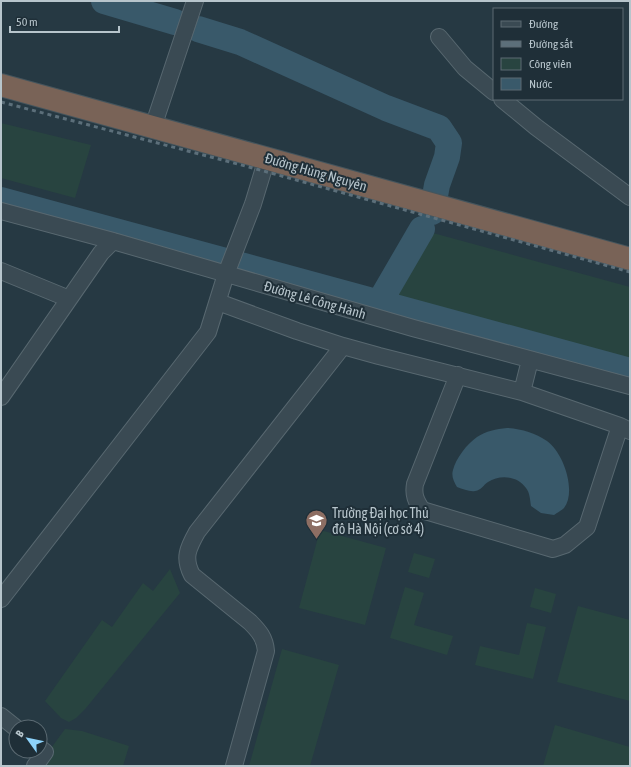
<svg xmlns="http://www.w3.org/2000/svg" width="631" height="767" font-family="'Asap Condensed',sans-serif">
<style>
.green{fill:#284440}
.water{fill:#39596a}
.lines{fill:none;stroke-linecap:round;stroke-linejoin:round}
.river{stroke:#39596a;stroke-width:26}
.minor-casing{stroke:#586870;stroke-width:18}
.highway-casing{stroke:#45555d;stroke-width:24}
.minor{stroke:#3a4a53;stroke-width:16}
.highway{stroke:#796357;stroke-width:22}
.rail{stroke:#5c6f7a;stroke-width:3;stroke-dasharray:4 4;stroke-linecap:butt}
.labels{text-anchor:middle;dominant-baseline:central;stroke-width:4;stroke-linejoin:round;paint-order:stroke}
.street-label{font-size:14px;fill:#b7c5cc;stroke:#1f2f38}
.poi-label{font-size:14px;fill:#b7c5cc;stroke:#1f2f38;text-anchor:start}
</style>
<rect width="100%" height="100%" fill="#263943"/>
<path class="green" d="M1,123L91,145L75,198L1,178Z
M411,227L630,287V361L392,300Z
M320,530L386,548L365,625L299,608Z
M414,553L435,559L429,578L408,572Z
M170,569L180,593L86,708L76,718L69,722L61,718L45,701L102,620L112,627L143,583L153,591Z
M405,587L424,593L414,625L453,636L447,655L390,638Z
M535,588L556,594L551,613L530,607Z
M578,606L630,620V701L557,682Z
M527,623L546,627L533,679L475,665L480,646L519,655Z
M282,649L339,665L310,766H249Z
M555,725L630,747V766H543Z
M65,729L82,731L129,746L123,766H38Z"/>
<path class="water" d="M507,428C522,429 535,433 547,441C563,452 577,491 564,508C562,510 557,513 554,515L541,513L531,506C530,500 530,493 526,488C518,476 500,474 488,482C483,485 482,490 475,491C470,492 463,489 457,487C454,482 451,476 453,470C456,458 467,444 477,437C486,431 496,429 507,428Z"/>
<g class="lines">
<path class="river" d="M104,1L175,22
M198,29L240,42L386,108L439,128L449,143L447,157L437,185L432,212
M1,200L630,371
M379,303L422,229"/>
<defs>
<path id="minor" d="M439,37L465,68L494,92
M502,99L536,127L630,197
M153,127L195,1
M1,211L113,241L413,328L630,386
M1,271L62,296
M218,302L297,331L343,346L379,356L522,392L620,426L630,431
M458,375L415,484C413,495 416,501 422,510L553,549L565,545L587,527L620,426
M522,392L530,360
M1,397L101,253L113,241
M1,599L208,332L226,274L253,204L267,158
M1,716L16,728
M35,766L45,752L40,748
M234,766L266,651C265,638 259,631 250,622L192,575C183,558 188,548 197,532L343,346"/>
<path id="highway" d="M1,85L630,259"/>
</defs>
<use href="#minor" class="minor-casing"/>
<use href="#highway" class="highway-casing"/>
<use href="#minor" class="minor"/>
<use href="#highway" class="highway"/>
<path class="rail" d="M1,102L249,167L630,272"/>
</g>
<defs>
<symbol id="university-pin" viewBox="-11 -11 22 30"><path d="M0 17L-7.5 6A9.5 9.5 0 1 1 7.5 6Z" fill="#8d6e63" stroke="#1f2f38"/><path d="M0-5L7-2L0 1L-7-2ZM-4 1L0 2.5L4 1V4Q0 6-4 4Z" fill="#fff"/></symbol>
</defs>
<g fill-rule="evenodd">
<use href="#university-pin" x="304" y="508" width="25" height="34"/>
</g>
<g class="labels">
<g class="street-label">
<text transform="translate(316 172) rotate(16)">Đường Hùng Nguyên</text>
<text transform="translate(315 300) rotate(16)">Đường Lê Công Hành</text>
</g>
<g class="poi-label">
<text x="332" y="513">Trường Đại học Thủ<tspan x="332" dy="16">đô Hà Nội (cơ sở 4)</tspan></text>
</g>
</g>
<rect width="631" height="767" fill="none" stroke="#b7c5cc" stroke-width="4"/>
<rect x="493" y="8" width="130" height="92" fill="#1f2f38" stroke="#5c6b73"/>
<rect x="501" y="21" width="20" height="6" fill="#3a4a53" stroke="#5c6b73"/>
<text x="529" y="28" font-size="12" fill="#b7c5cc">Đường</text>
<rect x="501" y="41" width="20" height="6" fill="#5c6f7a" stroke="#5c6b73"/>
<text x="529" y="48" font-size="12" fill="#b7c5cc">Đường sắt</text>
<rect x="501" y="58" width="20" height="12" fill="#284440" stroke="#5c6b73"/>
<text x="529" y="68" font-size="12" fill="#b7c5cc">Công viên</text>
<rect x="501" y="78" width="20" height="12" fill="#39596a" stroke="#5c6b73"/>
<text x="529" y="88" font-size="12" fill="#b7c5cc">Nước</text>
<g transform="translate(28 739) rotate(303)"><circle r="19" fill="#1f2f38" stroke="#5c6b73"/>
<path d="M0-3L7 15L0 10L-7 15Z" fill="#8dd3fb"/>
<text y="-6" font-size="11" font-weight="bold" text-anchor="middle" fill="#b7c5cc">B</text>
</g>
<path d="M10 26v6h109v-6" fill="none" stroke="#b7c5cc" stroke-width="2"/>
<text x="16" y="26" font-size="12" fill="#b7c5cc" stroke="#1f2f38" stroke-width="3" paint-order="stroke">50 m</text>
</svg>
